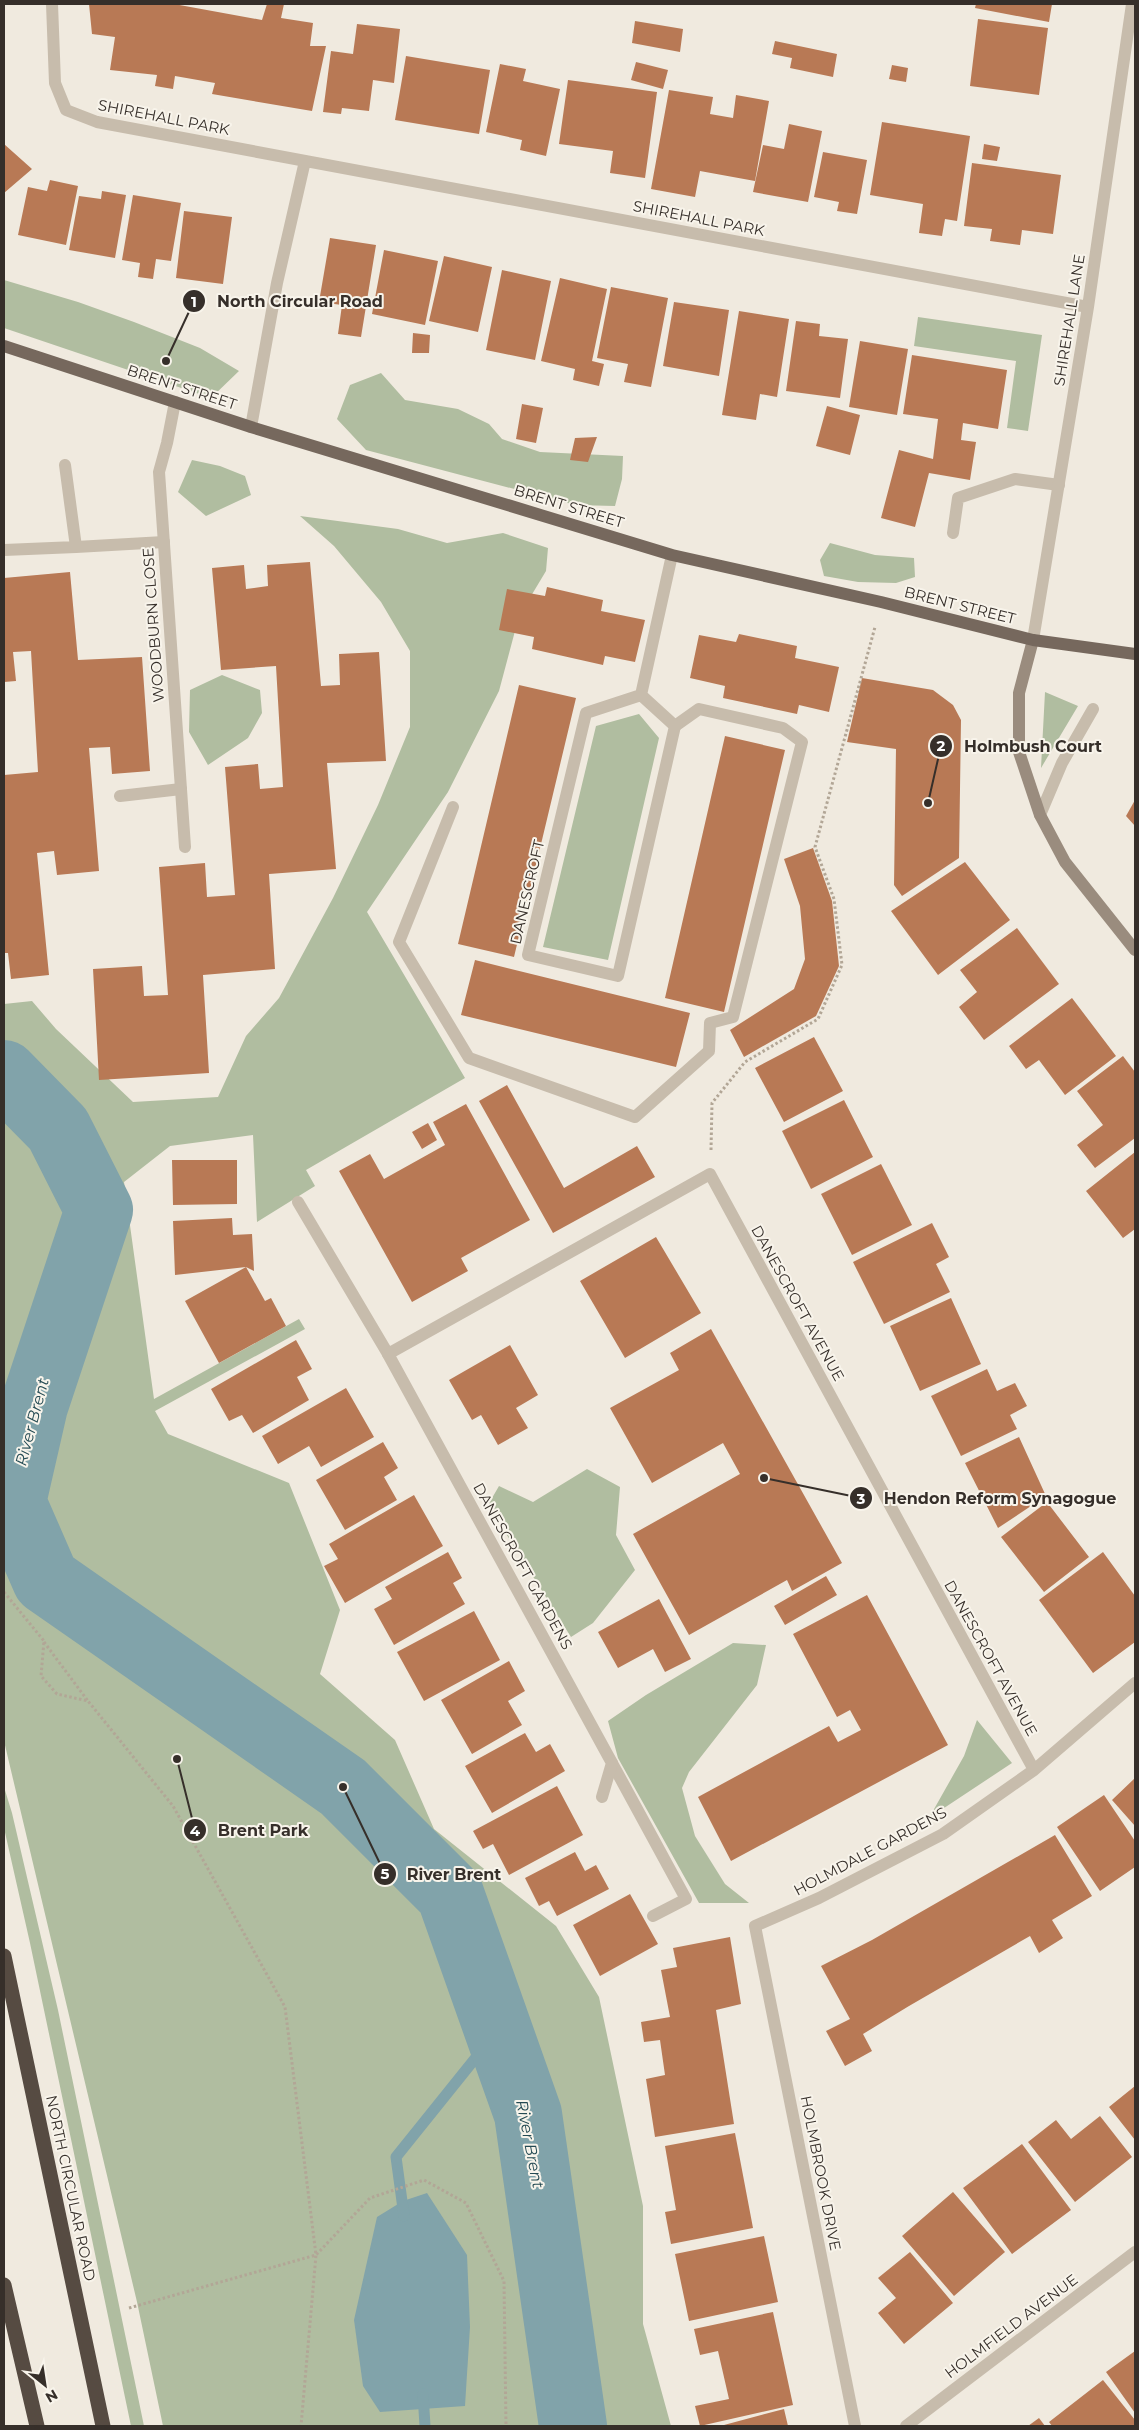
<svg xmlns="http://www.w3.org/2000/svg" width="1139" height="2430" font-family="Montserrat,sans-serif">
<style>
.green{fill:#b0bda0}
.water{fill:#81a3aa}
.lines{fill:none;stroke-linecap:round;stroke-linejoin:round}
.stream{stroke:#81a3aa;stroke-width:11}
.river{stroke:#81a3aa;stroke-width:68}
.building{fill:#b87955}
.path{stroke:#b2a696;stroke-width:3;stroke-dasharray:2.5 2.5;stroke-linecap:butt}
.lane{stroke:#c7bcac;stroke-width:12}
.street{stroke:#c7bcac;stroke-width:12}
.secondary{stroke:#9a8c7e;stroke-width:12}
.primary{stroke:#76685d;stroke-width:12}
.highway{stroke:#564b42;stroke-width:15}
.labels{text-anchor:middle;dominant-baseline:central;stroke-width:4;stroke-linejoin:round;paint-order:stroke}
.street-label{font-size:15px;fill:#362f2a;stroke:#f8f4eb}
.water-label{font-size:16px;font-style:italic;fill:#244a53;stroke:#f8f4eb}
.leader{fill:none;stroke:#362f2a;stroke-width:2}
.callout-dot{fill:#362f2a;stroke:#f8f4eb;stroke-width:2}
.mark-label{font-size:15px;text-anchor:middle;font-weight:bold;fill:#fff}
.callout-label{font-size:16px;text-anchor:middle;font-weight:bold;fill:#362f2a;stroke:#f8f4eb;stroke-width:4;stroke-linejoin:round;paint-order:stroke}
</style>
<rect width="100%" height="100%" fill="#f0eadf"/>
<path class="green" d="M4,280L78,302L134,322L200,348L239,371L211,398L4,328Z
M918,317L1042,335L1028,431L1007,428L1016,361L914,346Z
M381,373L405,400L458,409L489,424L502,439L540,452L623,456L622,479L615,506L575,505L366,450L337,419L350,385Z
M192,460L220,466L245,476L251,495L206,516L178,492Z
M300,516L398,529L447,543L503,533L548,548L546,571L519,616L499,691L448,792L367,912L465,1078L306,1170L315,1186L257,1222L253,1135L170,1146L124,1182L154,1399L299,1319L305,1329L155,1411L168,1434L289,1483L340,1610L320,1674L395,1740L434,1829L556,1926L599,1997L643,2206V2324L671,2426H163L137,2302L4,1741V1004L32,1001L56,1029L133,1102L218,1097L246,1036L279,998L333,898L378,805L410,727V651L381,602L334,546Z
M830,543L875,555L914,558L915,577L896,583L858,582L824,576L820,560Z
M222,675L260,690L262,713L248,738L208,765L189,732L190,690Z
M1045,692L1078,706L1041,768Z
M639,714L659,738L608,960L543,947L596,726Z
M587,1469L620,1487L616,1535L635,1570L593,1623L571,1637L488,1505L499,1486L533,1502Z
M733,1643L766,1645L757,1685L689,1772L682,1788L695,1836L725,1884L749,1903H699L618,1758L608,1721L646,1695Z
M977,1720L1012,1763L929,1818L964,1756Z
M4,1787L12,1813L58,2010L144,2426H131L30,1943L4,1828Z"/>
<path class="water" d="M427,2193L467,2255L470,2327L465,2406L380,2412L363,2386L354,2320L377,2217L403,2201Z"/>
<g class="lines">
<path class="stream" d="M404,2216L396,2157L498,2030
M423,2394L425,2426"/>
<path class="river" d="M4,1074L58,1129L99,1210L34,1406L12,1502L46,1580L343,1787L450,1894L528,2114L573,2426"/>
</g>
<path class="building" d="M89,4H174L262,20L267,4H284L281,18L313,23L310,46H326L312,111L212,94L215,83L175,76L173,89L155,86L157,75L110,70L115,37L92,34Z
M976,4H1052L1049,22L975,8Z
M978,19L1048,28L1039,95L970,86Z
M635,21L683,29L680,52L632,43Z
M357,24L400,29L394,83L373,80L369,111L342,108L341,114L323,112L331,51L353,54Z
M775,41L837,54L833,77L790,68L792,58L772,54Z
M406,56L490,70L479,134L395,120Z
M636,62L668,70L663,89L631,80Z
M500,64L526,69L523,81L560,89L546,156L520,150L522,140L486,132Z
M892,65L908,68L906,82L889,79Z
M568,80L657,92L645,178L610,173L613,151L559,144Z
M669,90L713,97L710,114L733,118L736,95L769,101L755,181L700,171L695,197L651,189Z
M882,122L970,136L957,221L945,219L942,236L919,233L923,204L870,195Z
M789,124L822,131L808,202L753,192L763,145L784,149Z
M4,144L32,169L4,193Z
M984,144L1000,147L997,161L982,159Z
M823,152L867,160L857,214L837,211L839,202L814,197Z
M972,163L1061,175L1053,234L1022,230L1020,245L990,241L992,229L964,226Z
M50,180L78,186L66,245L18,235L28,187L47,191Z
M102,191L126,195L115,258L69,250L79,196L101,199Z
M133,195L181,203L171,261L156,259L153,279L138,277L140,263L122,260Z
M184,211L232,217L223,284L176,278Z
M330,238L376,245L361,337L338,334L342,305L319,302Z
M384,250L438,261L425,325L372,314Z
M444,256L492,267L478,332L429,321Z
M502,270L551,281L535,360L486,350Z
M560,278L607,289L592,361L604,364L599,386L573,380L575,369L541,361Z
M611,287L668,298L651,387L624,382L628,364L597,358Z
M674,302L729,310L719,376L663,366Z
M739,311L789,319L777,397L760,394L756,420L722,415Z
M796,321L820,324L819,336L848,339L840,398L786,391Z
M413,333L430,335L429,353H412Z
M860,341L908,349L897,415L849,407Z
M912,355L1007,370L998,429L963,423L961,440L976,442L970,480L929,473L915,527L881,518L899,450L933,459L938,419L903,414Z
M522,404L543,408L536,443L516,439Z
M827,406L860,415L850,455L816,446Z
M597,437L588,462L570,460L575,438Z
M310,562L321,686L340,685L339,654L379,652L386,761L327,763L336,869L269,874L275,969L203,975L209,1073L99,1080L93,969L142,966L144,996L168,995L159,867L205,863L207,897L235,895L225,767L258,764L260,789L283,787L276,666L221,670L212,568L244,565L246,589L268,586L267,565Z
M70,572L78,660L142,657L150,771L112,774L110,747L89,748L99,871L57,875L54,851L37,853L49,975L11,979L8,953H4V775L38,772L31,651L13,652L16,681L4,682V578Z
M547,587L603,600L601,611L645,620L635,662L605,656L603,665L532,649L534,637L499,630L507,589L545,596Z
M739,634L797,646L795,658L839,667L829,712L799,705L797,714L723,698L725,686L690,678L699,635L736,642Z
M862,678L933,690L953,705L961,720L959,858L902,896L894,885L896,749L847,742Z
M519,685L576,698L514,957L458,944Z
M725,736L785,750L724,1012L665,998Z
M1135,800V826L1126,816Z
M813,848L832,901L839,966L816,1016L744,1057L730,1030L794,989L805,959L800,906L784,859Z
M965,862L1010,920L938,975L891,911Z
M1017,928L1059,984L984,1040L959,1007L977,992L960,970Z
M475,960L690,1013L676,1067L461,1015Z
M1072,998L1116,1056L1065,1095L1039,1060L1026,1069L1009,1046Z
M814,1037L843,1091L784,1122L755,1068Z
M1123,1056L1135,1072V1138L1095,1168L1077,1145L1103,1125L1077,1091Z
M507,1085L564,1188L637,1146L655,1177L553,1233L479,1101Z
M844,1100L873,1157L811,1189L782,1131Z
M466,1104L530,1220L461,1258L468,1271L412,1302L339,1171L370,1154L384,1179L445,1145L433,1122Z
M428,1123L437,1140L422,1149L412,1132Z
M1135,1152V1229L1123,1238L1086,1191Z
M172,1160H237V1204L173,1205Z
M881,1164L912,1225L852,1255L821,1194Z
M232,1218L233,1235L252,1234L254,1271L246,1267L265,1301L271,1298L286,1326L219,1363L185,1301L246,1267L175,1275L173,1221Z
M932,1223L949,1257L936,1264L950,1292L884,1324L853,1262Z
M656,1237L701,1313L625,1358L580,1281Z
M951,1298L981,1364L920,1391L890,1326Z
M711,1329L842,1563L792,1591L787,1580L689,1635L633,1534L740,1474L723,1443L652,1483L610,1408L679,1370L670,1353Z
M296,1340L312,1369L297,1377L309,1400L253,1433L242,1415L229,1421L211,1389Z
M510,1345L538,1395L516,1408L528,1428L498,1445L481,1415L472,1420L449,1380Z
M987,1369L997,1391L1015,1383L1027,1406L1010,1415L1017,1429L961,1456L931,1396Z
M346,1388L374,1437L321,1467L309,1446L278,1464L262,1436Z
M1019,1437L1046,1496L998,1528L965,1463Z
M383,1442L398,1468L384,1477L397,1500L345,1530L316,1480Z
M414,1495L443,1546L345,1603L324,1566L338,1559L329,1544Z
M1047,1502L1089,1557L1044,1592L1001,1537Z
M448,1552L462,1578L453,1583L465,1604L394,1645L374,1609L392,1599L385,1587Z
M1103,1552L1135,1596V1642L1093,1673L1039,1600Z
M826,1576L837,1595L785,1625L774,1606Z
M867,1595L948,1745L731,1861L698,1797L829,1726L838,1742L861,1730L850,1710L837,1717L793,1634Z
M659,1599L691,1659L665,1672L653,1649L618,1668L598,1632Z
M474,1611L500,1660L424,1701L397,1652Z
M509,1661L525,1691L508,1701L522,1725L472,1754L441,1700Z
M525,1733L536,1752L550,1744L565,1771L492,1813L465,1766Z
M1135,1778V1826L1112,1800Z
M557,1786L583,1835L509,1875L493,1844L483,1849L473,1831Z
M1104,1795L1135,1841V1867L1100,1891L1057,1827Z
M1055,1835L1092,1896L1052,1920L1063,1938L1039,1953L1030,1936L909,2006L863,2034L872,2051L845,2066L826,2031L850,2019L821,1966L872,1940Z
M575,1852L585,1871L596,1865L609,1889L557,1916L549,1901L539,1906L525,1878Z
M630,1894L658,1944L600,1976L573,1925Z
M730,1937L741,2004L716,2010L734,2124L655,2137L646,2079L665,2075L660,2040L644,2042L641,2022L670,2017L661,1970L677,1967L673,1948Z
M1135,2086V2140L1109,2107Z
M1100,2116L1132,2157L1075,2202L1028,2142L1056,2120L1071,2139Z
M735,2133L753,2228L671,2244L665,2212L676,2210L665,2146Z
M1022,2144L1071,2210L1012,2254L963,2188Z
M953,2192L1005,2252L954,2296L902,2236Z
M764,2236L778,2302L689,2321L675,2254Z
M910,2252L953,2303L904,2344L878,2313L896,2298L878,2278Z
M773,2312L793,2405L700,2426L695,2406L729,2399L718,2351L700,2355L694,2329Z
M1135,2351V2413L1106,2372Z
M1103,2380L1135,2420V2426H1052L1049,2422Z
M784,2409L788,2426H725L724,2425Z
M1039,2418L1045,2426H1028Z"/>
<g class="lines">
<path class="path" d="M711,1150L712,1103L745,1062L818,1019L842,965L834,899L815,847L875,627
M4,1592L44,1641L41,1676L57,1694L88,1701L173,1806L285,2007L316,2255L301,2426
M44,1642L88,1701
M129,2308L316,2255L370,2198L424,2180L466,2203L504,2281L506,2426"/>
<path class="lane" d="M65,465L76,547L164,542
M953,533L958,498L1015,479L1059,485
M4,550L76,547
M120,796L181,789
M453,807L399,942L469,1058L635,1117L709,1051L710,1023L733,1017L802,742L783,728L699,709L675,726
M1040,815L1062,763L1093,709
M298,1202L388,1354
M612,1763L686,1899L653,1916"/>
<path class="street" d="M52,4L55,83L66,110L97,122L1088,307
M175,402L167,443L159,472L185,847
M251,427L277,283L305,161
M1033,640L1088,307L1132,4
M641,695L586,713L528,955L618,976L675,726L641,695L672,555
M602,1797L612,1763L388,1354L710,1174L1034,1770
M855,2426L755,1926L819,1898L943,1834L1034,1770L1135,1683
M906,2426L1135,2252"/>
<path class="secondary" d="M1033,640L1019,693V752L1040,815L1065,862L1135,950"/>
<path class="primary" d="M4,346L251,427L672,555L881,602L1033,640L1135,654"/>
<path class="highway" d="M4,1956L103,2426
M4,2285L37,2426"/>
</g>
<g class="labels">
<g class="street-label">
<text transform="translate(164 117) rotate(11)">SHIREHALL PARK</text>
<text transform="translate(699 218) rotate(11)">SHIREHALL PARK</text>
<text transform="translate(1069 320) rotate(-81)">SHIREHALL LANE</text>
<text transform="translate(182 387) rotate(18)">BRENT STREET</text>
<text transform="translate(569 506) rotate(17)">BRENT STREET</text>
<text transform="translate(960 605) rotate(14)">BRENT STREET</text>
<text transform="translate(153 625) rotate(-94)">WOODBURN CLOSE</text>
<text transform="translate(527 892) rotate(-77)">DANESCROFT</text>
<text transform="translate(798 1303) rotate(61)">DANESCROFT AVENUE</text>
<text transform="translate(523 1566) rotate(61)">DANESCROFT GARDENS</text>
<text transform="translate(991 1658) rotate(61)">DANESCROFT AVENUE</text>
<text transform="translate(870 1851) rotate(-28)">HOLMDALE GARDENS</text>
<text transform="translate(821 2173) rotate(79)">HOLMBROOK DRIVE</text>
<text transform="translate(71 2188) rotate(78)">NORTH CIRCULAR ROAD</text>
<text transform="translate(1011 2326) rotate(-37)">HOLMFIELD AVENUE</text>
</g>
<g class="water-label">
<text transform="translate(32 1422) rotate(-75)">River Brent</text>
<text transform="translate(530 2144) rotate(79)">River Brent</text>
</g>
</g>
<path class="leader" d="M166 361L194 301M928 803L941 746M764 1478L861 1498M177 1759L195 1830M343 1787L385 1874"/>
<g class="callout-dot">
<circle cx="166" cy="361" r="5"/>
<circle cx="928" cy="803" r="5"/>
<circle cx="764" cy="1478" r="5"/>
<circle cx="177" cy="1759" r="5"/>
<circle cx="343" cy="1787" r="5"/>
<circle cx="194" cy="301" r="12"/>
<circle cx="941" cy="746" r="12"/>
<circle cx="861" cy="1498" r="12"/>
<circle cx="195" cy="1830" r="12"/>
<circle cx="385" cy="1874" r="12"/>
</g>
<g class="mark-label">
<text x="194" y="307">1</text>
<text x="941" y="751">2</text>
<text x="861" y="1504">3</text>
<text x="195" y="1836">4</text>
<text x="385" y="1879">5</text>
</g>
<g class="callout-label">
<text x="300" y="307">North Circular Road</text>
<text x="1033" y="752">Holmbush Court</text>
<text x="1000" y="1504">Hendon Reform Synagogue</text>
<text x="263" y="1836">Brent Park</text>
<text x="454" y="1880">River Brent</text>
</g>
<rect width="1139" height="2430" fill="none" stroke="#362f2a" stroke-width="10"/>
<g transform="translate(45 2385) rotate(150)" stroke="#f8f4eb" stroke-width="4" paint-order="stroke">
<path d="M0-4L9 19L0 12L-9 19Z" fill="#362f2a"/>
<text y="-8" font-size="14" font-weight="bold" text-anchor="middle" fill="#362f2a">N</text>
</g>
</svg>
